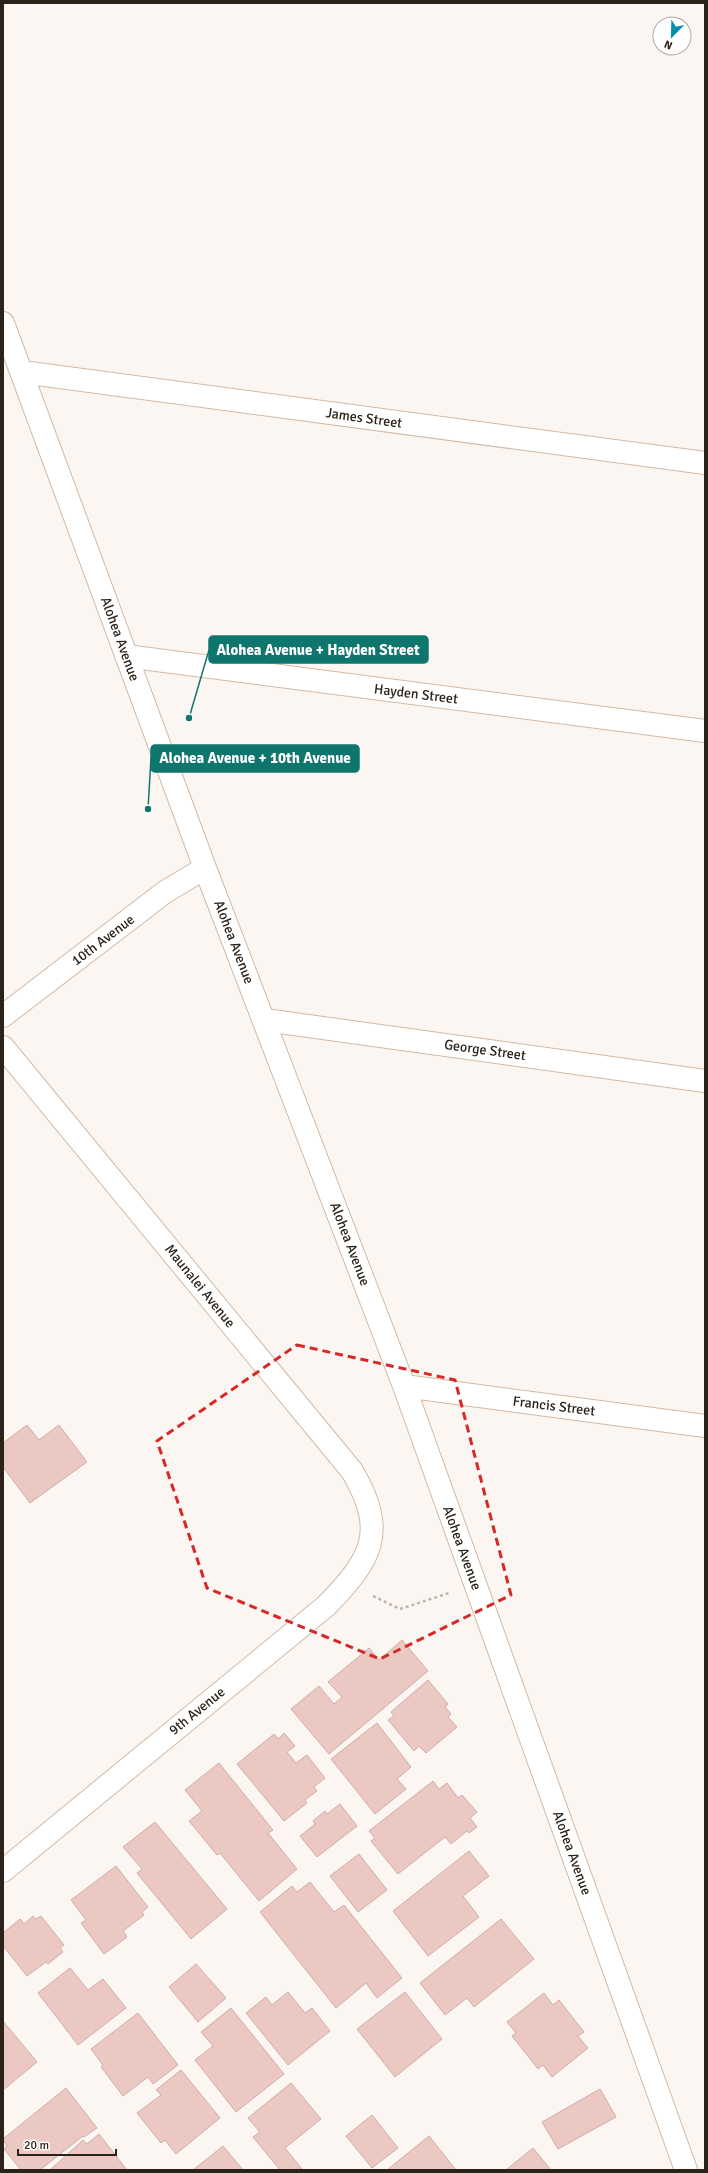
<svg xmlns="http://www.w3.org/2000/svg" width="708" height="2173" font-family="Signika,sans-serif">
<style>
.building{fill:#ecc8c3;stroke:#d0aca8}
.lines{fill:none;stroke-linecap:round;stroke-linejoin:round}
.minor-casing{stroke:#d3b9a3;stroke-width:24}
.path{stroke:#bdb6b0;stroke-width:2.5;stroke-dasharray:3 3;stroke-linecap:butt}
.minor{stroke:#fff;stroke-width:22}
.marked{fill:none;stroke:#d62828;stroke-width:3;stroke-dasharray:8 5;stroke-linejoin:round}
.labels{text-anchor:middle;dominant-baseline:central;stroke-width:4;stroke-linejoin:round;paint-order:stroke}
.street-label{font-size:14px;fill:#2b2219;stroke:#fff}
.leader{fill:none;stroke:#0f766e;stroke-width:1.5}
.callout-dot{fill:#0f766e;stroke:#fff;stroke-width:1.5}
.callout{fill:#0f766e;stroke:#0f766e;stroke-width:1.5}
.callout-label{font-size:15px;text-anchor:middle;font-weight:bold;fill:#fff}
</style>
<rect width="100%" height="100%" fill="#fcf6f2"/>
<path class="building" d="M27,1425L39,1440L59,1425L87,1462L30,1503L3,1467V1443Z
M402,1640L428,1671L329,1754L291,1709L319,1686L334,1704L342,1697L328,1682L369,1648L379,1660Z
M428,1680L448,1704L445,1707L451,1714L448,1717L457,1727L426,1753L419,1746L414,1751L388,1720L394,1716L391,1712Z
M377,1723L411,1767L397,1779L406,1789L375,1814L331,1759Z
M284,1733L295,1746L287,1752L296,1763L307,1755L325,1778L314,1787L317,1791L305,1800L307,1803L284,1821L237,1764L274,1734L278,1739Z
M219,1763L273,1830L268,1833L297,1869L259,1901L220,1853L217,1855L189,1821L202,1811L185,1790Z
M433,1781L439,1789L447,1783L458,1798L462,1795L477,1812L470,1818L477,1827L469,1833L467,1831L451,1844L445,1837L398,1874L371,1841L375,1838L369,1831Z
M340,1804L357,1826L317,1857L300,1836L315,1824L313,1821L325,1811L327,1814Z
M155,1822L227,1909L191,1939L137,1873L142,1869L123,1847Z
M469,1851L489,1876L463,1896L479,1917L428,1956L393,1911Z
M359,1854L387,1890L358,1912L330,1876Z
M116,1866L148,1907L142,1912L144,1915L123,1931L127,1937L104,1954L81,1923L86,1920L71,1900Z
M310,1882L334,1912L344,1905L402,1978L377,1998L366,1983L336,2008L260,1912L292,1886L297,1892Z
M33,1916L36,1919L41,1916L64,1945L60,1948L63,1952L48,1964L46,1962L27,1976L3,1946V1933L20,1919L24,1924Z
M501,1919L534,1959L474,2007L467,1998L445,2015L420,1983Z
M196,1964L226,1998L198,2022L169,1987Z
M70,1968L88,1990L103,1979L126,2008L78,2045L38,1993Z
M288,1992L305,2013L312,2008L330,2031L288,2065L246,2013L266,1997L272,2005Z
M405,1992L442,2039L395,2077L357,2029Z
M544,1993L553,2005L559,2000L584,2032L578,2036L588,2048L552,2077L543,2065L538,2069L512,2036L516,2033L507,2022Z
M231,2008L284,2074L236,2112L195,2060L213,2046L201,2032Z
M138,2013L178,2065L153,2084L148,2077L123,2096L101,2067L103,2065L91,2049Z
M3,2021L37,2062L3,2090Z
M181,2070L220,2118L176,2154L165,2140L161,2143L137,2113L161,2095L156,2090Z
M291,2083L321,2119L285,2148L302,2169L280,2170L253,2137L260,2132L248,2118Z
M66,2088L97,2128L84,2137L83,2136L40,2170H21L4,2149L7,2146L3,2139Z
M600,2089L616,2117L558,2149L542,2122Z
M372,2115L398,2148L372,2168L346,2136Z
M99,2134L127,2170H50L83,2140L87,2144Z
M429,2136L456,2170H387Z
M223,2146L243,2170H193Z
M533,2148L551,2170H506Z"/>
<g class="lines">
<defs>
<path id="minor" d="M3,323L205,868L404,1386L686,2170
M22,372L705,463
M126,656L705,731
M3,1016L165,892L205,868
M265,1020L705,1081
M3,1047L352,1471C388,1532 372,1559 326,1606L3,1871
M404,1386L705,1426"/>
</defs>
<use href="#minor" class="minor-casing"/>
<path class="path" d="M373,1596L400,1609L449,1593"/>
<use href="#minor" class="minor"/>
</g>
<path class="marked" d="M297,1345L455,1380L511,1595L380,1659L207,1588L157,1441Z"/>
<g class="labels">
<g class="street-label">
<text transform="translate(364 418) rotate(8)">James Street</text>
<text transform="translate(120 639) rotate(70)">Alohea Avenue</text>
<text transform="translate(416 694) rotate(7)">Hayden Street</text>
<text transform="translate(103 940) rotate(-37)">10th Avenue</text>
<text transform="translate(234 942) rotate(69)">Alohea Avenue</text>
<text transform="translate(485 1050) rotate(8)">George Street</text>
<text transform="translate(350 1244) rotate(69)">Alohea Avenue</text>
<text transform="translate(200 1286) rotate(51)">Maunalei Avenue</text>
<text transform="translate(554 1406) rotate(7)">Francis Street</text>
<text transform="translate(462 1548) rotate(70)">Alohea Avenue</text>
<text transform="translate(197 1711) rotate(-39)">9th Avenue</text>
<text transform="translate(572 1853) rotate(70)">Alohea Avenue</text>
</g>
</g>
<path class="leader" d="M189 718L209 650M148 809L151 758"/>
<g class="callout-dot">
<circle cx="189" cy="718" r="4"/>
<circle cx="148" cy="809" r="4"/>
</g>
<g class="callout">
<rect x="209" y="636" width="219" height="27" rx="4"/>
<rect x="151" y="745" width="208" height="27" rx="4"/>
</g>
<g class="callout-label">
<text x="318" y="655">Alohea Avenue + Hayden Street</text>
<text x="255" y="763">Alohea Avenue + 10th Avenue</text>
</g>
<rect width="708" height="2173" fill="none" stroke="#2b2219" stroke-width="8"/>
<g transform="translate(672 36) rotate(203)"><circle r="19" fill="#ffffff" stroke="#aaa7a3"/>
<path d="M0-3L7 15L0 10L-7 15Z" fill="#058eac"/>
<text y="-6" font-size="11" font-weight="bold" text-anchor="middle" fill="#2b2219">N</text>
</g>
<path d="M18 2149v6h98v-6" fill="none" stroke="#2b2219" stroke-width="2"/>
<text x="24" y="2149" font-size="12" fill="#2b2219" stroke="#ffffff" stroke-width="3" paint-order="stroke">20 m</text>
</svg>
